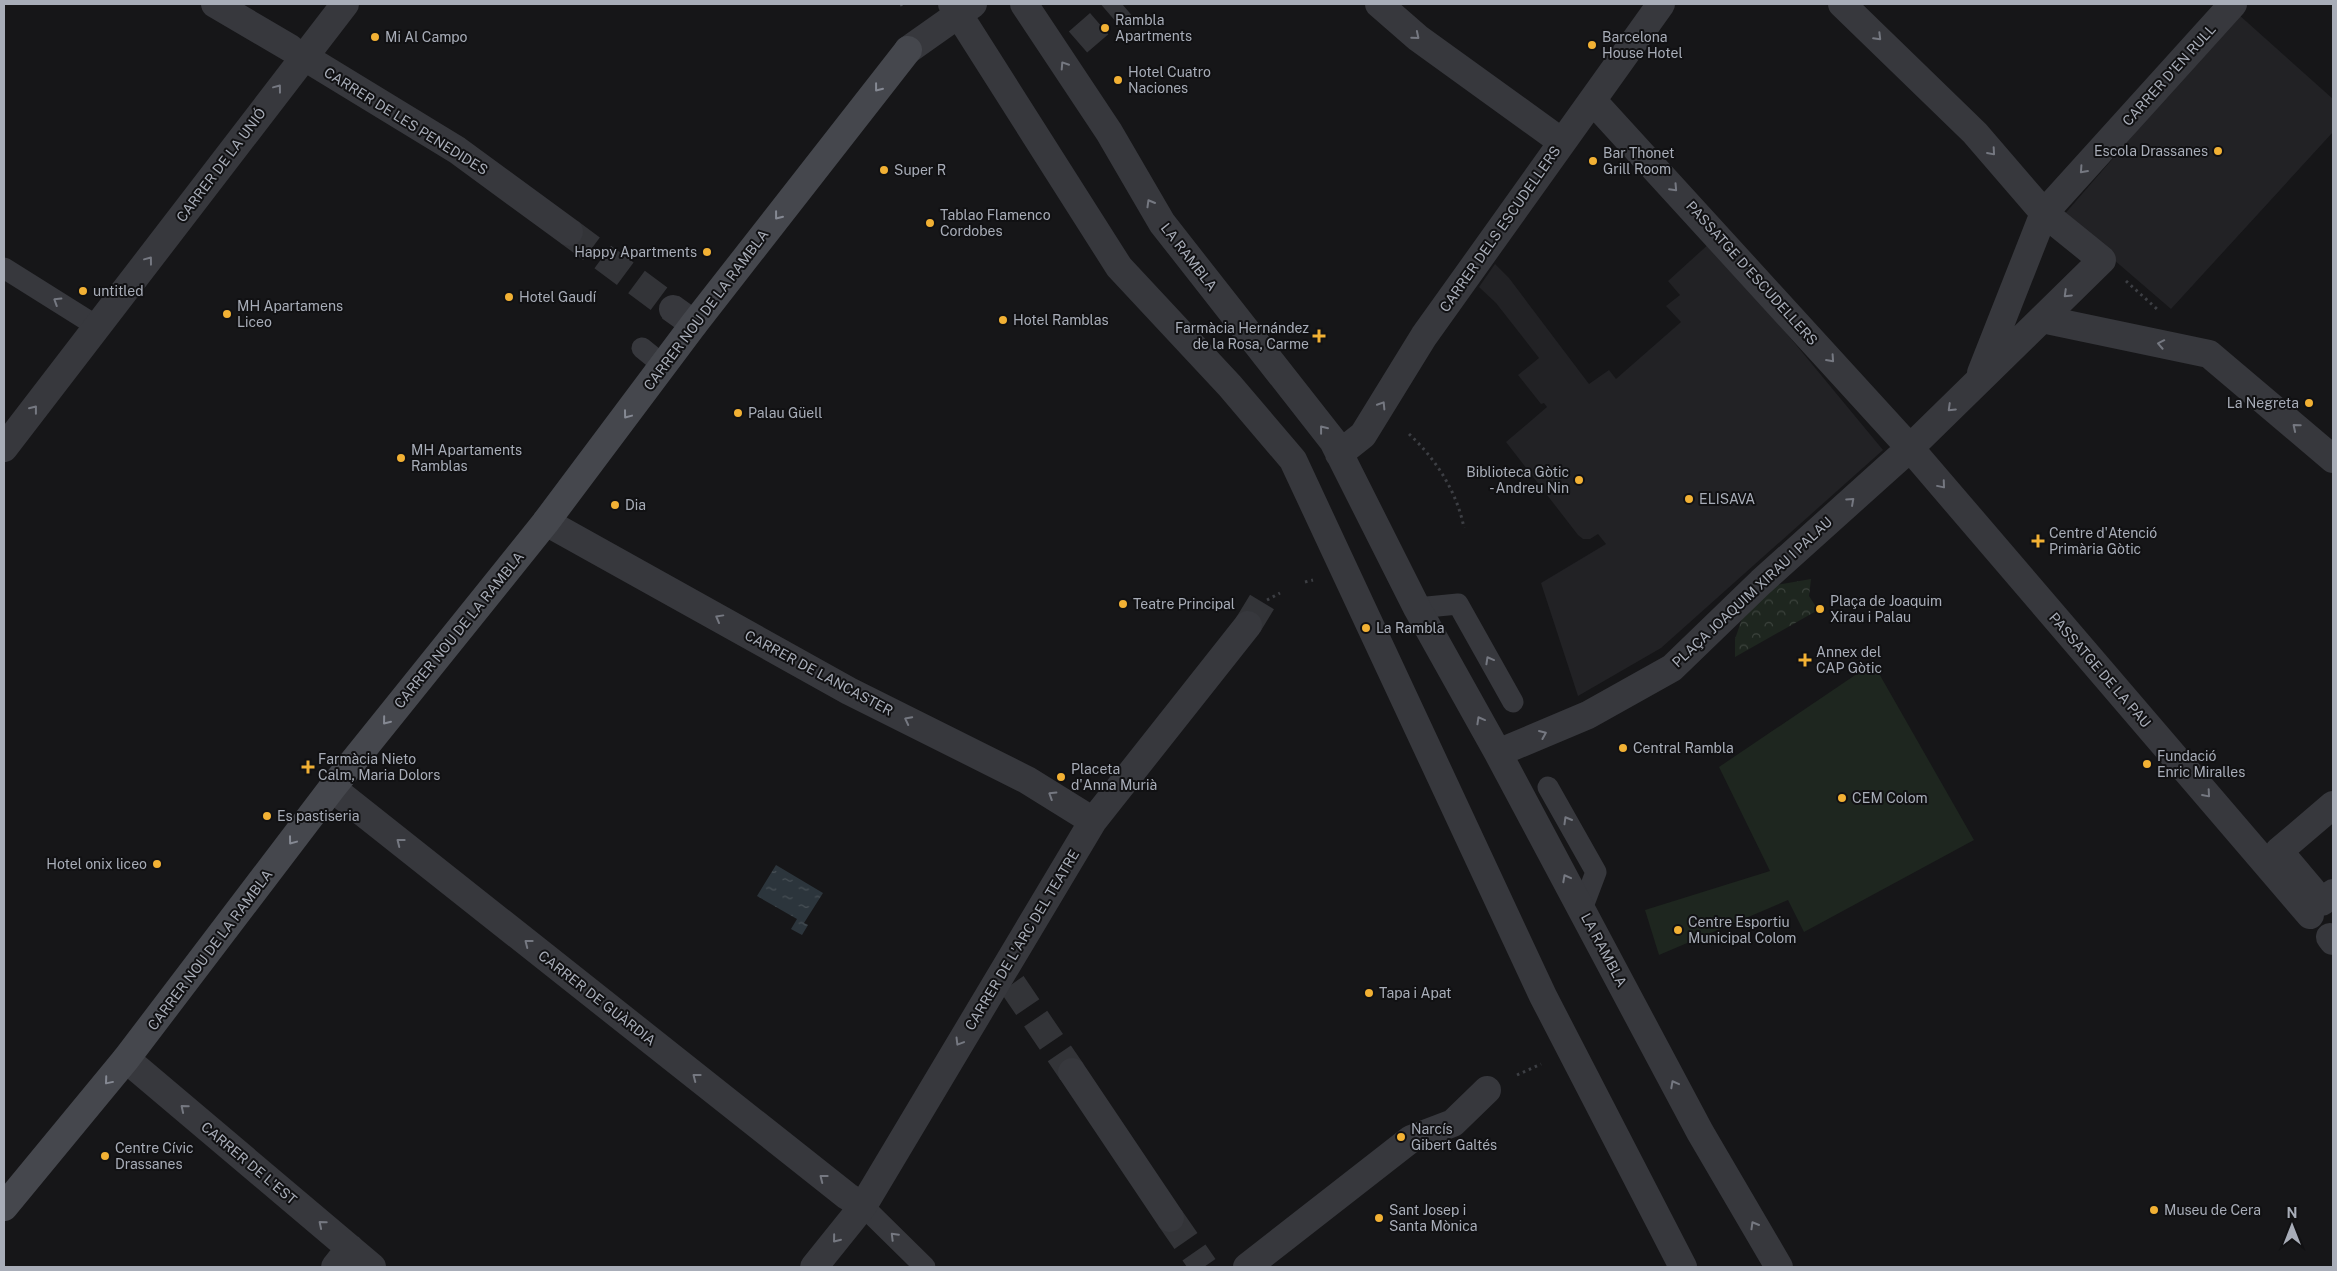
<svg xmlns="http://www.w3.org/2000/svg" width="2337" height="1271" font-family="'Public Sans',sans-serif">
<style>
.built{fill:#222225}
.forest{fill:url(#forest-crowns)}
.pitch{fill:#1e261f}
.water{fill:url(#water-ripples)}
.lines{fill:none;stroke-linecap:round;stroke-linejoin:round}
.street-tunnel{stroke:#333438;stroke-width:28;stroke-dasharray:28 14;stroke-linecap:butt}
.path{stroke:#3d3f44;stroke-width:3;stroke-dasharray:2.5 4;stroke-linecap:butt}
.lane{stroke:#37383d;stroke-width:21}
.street{stroke:#37383d;stroke-width:28}
.secondary{stroke:#45474d;stroke-width:28}
.oneway{stroke:#757881}
.oneway2{stroke:#858993}
.poi-dot{fill:#f2b134;stroke:#111113;stroke-width:2}
.labels{text-anchor:middle;dominant-baseline:central;stroke-width:4;stroke-linejoin:round;paint-order:stroke}
.poi-label{font-size:14px;fill:#a8adb8;stroke:#111113;text-anchor:start}
.street-label{font-size:14px;fill:#a8adb8;stroke:#111113}
</style>
<defs>
<pattern id="forest-crowns" width="20" height="18" patternUnits="userSpaceOnUse" patternTransform="scale(1.25)"><rect width="20" height="18" fill="#1e261f"/><path d="M2 6a3 3 0 1 1 6 0M12 15a3 3 0 1 1 6 0" fill="none" stroke="#3c433d"/></pattern>
<pattern id="water-ripples" width="26" height="14" patternUnits="userSpaceOnUse" patternTransform="scale(1.25)"><rect width="26" height="14" fill="#2c353c"/><path d="M2 4q2-2 4 0t4 0M15 11q2-2 4 0t4 0" fill="none" stroke="#485056"/></pattern>
</defs>
<rect width="100%" height="100%" fill="#161618"/>
<path class="built" d="M2238,14L2333,99V132L2171,309L2063,216Z
M1711,242L1883,450L1661,648L1578,696L1541,583L1606,544L1598,534L1590,539H1583L1578,535L1506,442L1547,407L1544,403L1541,404L1518,375L1539,358L1496,303L1479,287L1495,264L1509,278L1589,384L1609,370L1616,379L1681,322L1666,306L1680,295L1668,281Z"/>
<path class="forest" d="M1811,579L1809,596L1818,610L1735,657V639L1744,613L1777,585Z"/>
<path class="pitch" d="M1873,663L1974,840L1804,932L1788,900L1659,955L1645,910L1770,871L1719,767Z"/>
<path class="water" d="M776,865L823,893L804,923L808,925L802,935L791,929L797,919L757,896Z"/>
<g class="lines">
<path class="street-tunnel" d="M1078,42L1122,4
M569,232L673,309
M1248,625L1262,602
M1012,984L1072,1072
M1170,1218L1204,1267"/>
<path class="path" d="M900,5L903,4
M2126,281L2157,309
M1409,434C1436,459 1457,492 1464,528
M1305,582L1313,580
M1267,600L1280,593
M1517,1075L1541,1064"/>
<path class="lane" d="M4,268L98,327
M642,348L664,366
M1417,608L1458,604L1513,702
M1548,787L1596,872L1582,909
M863,1206L925,1267"/>
<path class="street" d="M215,4L290,48
M952,4L1119,267L1230,386L1293,460L1543,996L1683,1267
M1024,4L1109,132L1162,223L1333,441L1417,608L1498,753L1700,1132L1779,1267
M1379,4L1418,38L1562,142
M908,50L973,4
M316,64L457,150L569,232
M1593,101L1910,448L2310,915
M673,309L694,324
M2042,319L2209,354L2333,459
M1981,373L2044,213L2233,4
M4,448L345,4
M1339,454L1363,435L1424,336L1661,4
M546,522L849,691L1027,780L1093,821
M1498,753L1588,715L1672,668L1761,582L1910,448L2102,260L2044,213L1975,133L1842,4
M332,788L847,1196L863,1206
M2333,805L2279,851L2322,902L2333,893
M2330,937L2333,941
M126,1059L372,1267
M1072,1072L1170,1218
M335,1267L350,1248
M814,1267L863,1206L1093,821L1248,625
M1247,1267L1411,1139L1453,1123L1487,1090"/>
<path class="secondary" d="M4,1207L126,1059L332,788L545,523L694,324L908,50"/>
</g>
<defs><path id="oneway-chevron" d="M-2-3.5L2.5 0L-2 3.5" fill="none" stroke-width="1.6" stroke-linecap="round" stroke-linejoin="round" transform="scale(1.25)"/></defs>
<g class="oneway">
<use href="#oneway-chevron" transform="translate(1416 36) rotate(40)"/>
<use href="#oneway-chevron" transform="translate(1878 37) rotate(45)"/>
<use href="#oneway-chevron" transform="translate(1064 65) rotate(-123)"/>
<use href="#oneway-chevron" transform="translate(278 88) rotate(-53)"/>
<use href="#oneway-chevron" transform="translate(1992 152) rotate(49)"/>
<use href="#oneway-chevron" transform="translate(2083 170) rotate(132)"/>
<use href="#oneway-chevron" transform="translate(1674 188) rotate(47)"/>
<use href="#oneway-chevron" transform="translate(1150 203) rotate(-120)"/>
<use href="#oneway-chevron" transform="translate(149 260) rotate(-53)"/>
<use href="#oneway-chevron" transform="translate(2067 294) rotate(136)"/>
<use href="#oneway-chevron" transform="translate(57 301) rotate(-148)"/>
<use href="#oneway-chevron" transform="translate(2161 344) rotate(-169)"/>
<use href="#oneway-chevron" transform="translate(1831 359) rotate(48)"/>
<use href="#oneway-chevron" transform="translate(1382 405) rotate(-58)"/>
<use href="#oneway-chevron" transform="translate(1951 408) rotate(136)"/>
<use href="#oneway-chevron" transform="translate(34 409) rotate(-52)"/>
<use href="#oneway-chevron" transform="translate(2296 427) rotate(-140)"/>
<use href="#oneway-chevron" transform="translate(1323 429) rotate(-128)"/>
<use href="#oneway-chevron" transform="translate(1942 485) rotate(50)"/>
<use href="#oneway-chevron" transform="translate(1851 501) rotate(-42)"/>
<use href="#oneway-chevron" transform="translate(719 618) rotate(-151)"/>
<use href="#oneway-chevron" transform="translate(1489 660) rotate(-119)"/>
<use href="#oneway-chevron" transform="translate(908 720) rotate(-153)"/>
<use href="#oneway-chevron" transform="translate(1480 720) rotate(-119)"/>
<use href="#oneway-chevron" transform="translate(1543 734) rotate(-23)"/>
<use href="#oneway-chevron" transform="translate(2207 794) rotate(49)"/>
<use href="#oneway-chevron" transform="translate(1052 795) rotate(-148)"/>
<use href="#oneway-chevron" transform="translate(1567 820) rotate(-120)"/>
<use href="#oneway-chevron" transform="translate(400 842) rotate(-142)"/>
<use href="#oneway-chevron" transform="translate(1566 878) rotate(-118)"/>
<use href="#oneway-chevron" transform="translate(528 943) rotate(-142)"/>
<use href="#oneway-chevron" transform="translate(959 1042) rotate(121)"/>
<use href="#oneway-chevron" transform="translate(696 1077) rotate(-142)"/>
<use href="#oneway-chevron" transform="translate(1674 1084) rotate(-118)"/>
<use href="#oneway-chevron" transform="translate(184 1108) rotate(-140)"/>
<use href="#oneway-chevron" transform="translate(823 1178) rotate(-142)"/>
<use href="#oneway-chevron" transform="translate(322 1224) rotate(-140)"/>
<use href="#oneway-chevron" transform="translate(1754 1225) rotate(-120)"/>
<use href="#oneway-chevron" transform="translate(894 1236) rotate(-135)"/>
<use href="#oneway-chevron" transform="translate(836 1239) rotate(129)"/>
</g>
<g class="oneway2">
<use href="#oneway-chevron" transform="translate(878 88) rotate(128)"/>
<use href="#oneway-chevron" transform="translate(778 216) rotate(128)"/>
<use href="#oneway-chevron" transform="translate(627 415) rotate(127)"/>
<use href="#oneway-chevron" transform="translate(386 721) rotate(129)"/>
<use href="#oneway-chevron" transform="translate(292 841) rotate(127)"/>
<use href="#oneway-chevron" transform="translate(108 1081) rotate(130)"/>
</g>
<g class="poi-dot">
<circle cx="1105" cy="28" r="5"/>
<circle cx="375" cy="37" r="5"/>
<circle cx="1592" cy="45" r="5"/>
<circle cx="1118" cy="80" r="5"/>
<circle cx="2218" cy="151" r="5"/>
<circle cx="1593" cy="161" r="5"/>
<circle cx="884" cy="170" r="5"/>
<circle cx="930" cy="223" r="5"/>
<circle cx="707" cy="252" r="5"/>
<circle cx="83" cy="291" r="5"/>
<circle cx="509" cy="297" r="5"/>
<circle cx="227" cy="314" r="5"/>
<circle cx="1003" cy="320" r="5"/>
<path d="M1316.5 328.5h5v5h5v5h-5v5h-5v-5h-5v-5h5z"/>
<circle cx="2309" cy="403" r="5"/>
<circle cx="738" cy="413" r="5"/>
<circle cx="401" cy="458" r="5"/>
<circle cx="1579" cy="480" r="5"/>
<circle cx="1689" cy="499" r="5"/>
<circle cx="615" cy="505" r="5"/>
<path d="M2035.5 533.5h5v5h5v5h-5v5h-5v-5h-5v-5h5z"/>
<circle cx="1123" cy="604" r="5"/>
<circle cx="1820" cy="609" r="5"/>
<circle cx="1366" cy="628" r="5"/>
<path d="M1802.5 652.5h5v5h5v5h-5v5h-5v-5h-5v-5h5z"/>
<circle cx="1623" cy="748" r="5"/>
<circle cx="2147" cy="764" r="5"/>
<path d="M305.5 759.5h5v5h5v5h-5v5h-5v-5h-5v-5h5z"/>
<circle cx="1061" cy="777" r="5"/>
<circle cx="1842" cy="798" r="5"/>
<circle cx="267" cy="816" r="5"/>
<circle cx="157" cy="864" r="5"/>
<circle cx="1678" cy="930" r="5"/>
<circle cx="1369" cy="993" r="5"/>
<circle cx="1401" cy="1137" r="5"/>
<circle cx="105" cy="1156" r="5"/>
<circle cx="2154" cy="1210" r="5"/>
<circle cx="1379" cy="1218" r="5"/>
</g>
<g class="labels">
<g class="poi-label">
<text x="1115" y="20">Rambla<tspan x="1115" dy="16">Apartments</tspan></text>
<text x="385" y="37">Mi Al Campo</text>
<text x="1602" y="37">Barcelona<tspan x="1602" dy="16">House Hotel</tspan></text>
<text x="1128" y="72">Hotel Cuatro<tspan x="1128" dy="16">Naciones</tspan></text>
<text x="2208" y="151" text-anchor="end">Escola Drassanes</text>
<text x="1603" y="153">Bar Thonet<tspan x="1603" dy="16">Grill Room</tspan></text>
<text x="894" y="170">Super R</text>
<text x="940" y="215">Tablao Flamenco<tspan x="940" dy="16">Cordobes</tspan></text>
<text x="697" y="252" text-anchor="end">Happy Apartments</text>
<text x="93" y="291">untitled</text>
<text x="519" y="297">Hotel Gaudí</text>
<text x="237" y="306">MH Apartamens<tspan x="237" dy="16">Liceo</tspan></text>
<text x="1013" y="320">Hotel Ramblas</text>
<text x="1309" y="328" text-anchor="end">Farmàcia Hernández<tspan x="1309" dy="16">de la Rosa, Carme</tspan></text>
<text x="2299" y="403" text-anchor="end">La Negreta</text>
<text x="748" y="413">Palau Güell</text>
<text x="411" y="450">MH Apartaments<tspan x="411" dy="16">Ramblas</tspan></text>
<text x="1569" y="472" text-anchor="end">Biblioteca Gòtic<tspan x="1569" dy="16">- Andreu Nin</tspan></text>
<text x="1699" y="499">ELISAVA</text>
<text x="625" y="505">Dia</text>
<text x="2049" y="533">Centre d'Atenció<tspan x="2049" dy="16">Primària Gòtic</tspan></text>
<text x="1830" y="601">Plaça de Joaquim<tspan x="1830" dy="16">Xirau i Palau</tspan></text>
<text x="1133" y="604">Teatre Principal</text>
<text x="1376" y="628">La Rambla</text>
<text x="1816" y="652">Annex del<tspan x="1816" dy="16">CAP Gòtic</tspan></text>
<text x="1633" y="748">Central Rambla</text>
<text x="2157" y="756">Fundació<tspan x="2157" dy="16">Enric Miralles</tspan></text>
<text x="318" y="759">Farmàcia Nieto<tspan x="318" dy="16">Calm, Maria Dolors</tspan></text>
<text x="1071" y="769">Placeta<tspan x="1071" dy="16">d'Anna Murià</tspan></text>
<text x="1852" y="798">CEM Colom</text>
<text x="277" y="816">Es pastiseria</text>
<text x="147" y="864" text-anchor="end">Hotel onix liceo</text>
<text x="1688" y="922">Centre Esportiu<tspan x="1688" dy="16">Municipal Colom</tspan></text>
<text x="1379" y="993">Tapa i Apat</text>
<text x="1411" y="1129">Narcís<tspan x="1411" dy="16">Gibert Galtés</tspan></text>
<text x="115" y="1148">Centre Cívic<tspan x="115" dy="16">Drassanes</tspan></text>
<text x="1389" y="1210">Sant Josep i<tspan x="1389" dy="16">Santa Mònica</tspan></text>
<text x="2164" y="1210">Museu de Cera</text>
</g>
<g class="street-label">
<text transform="translate(2169 75) rotate(-48)">CARRER D'EN RULL</text>
<text transform="translate(406 121) rotate(32)">CARRER DE LES PENEDIDES</text>
<text transform="translate(221 165) rotate(-53)">CARRER DE LA UNIÓ</text>
<text transform="translate(1500 229) rotate(-55)">CARRER DELS ESCUDELLERS</text>
<text transform="translate(1189 257) rotate(52)">LA RAMBLA</text>
<text transform="translate(1752 273) rotate(48)">PASSATGE D'ESCUDELLERS</text>
<text transform="translate(706 310) rotate(-53)">CARRER NOU DE LA RAMBLA</text>
<text transform="translate(1752 592) rotate(-43)">PLAÇA JOAQUIM XIRAU I PALAU</text>
<text transform="translate(459 630) rotate(-51)">CARRER NOU DE LA RAMBLA</text>
<text transform="translate(2100 670) rotate(49)">PASSATGE DE LA PAU</text>
<text transform="translate(819 673) rotate(28)">CARRER DE LANCASTER</text>
<text transform="translate(1022 940) rotate(-59)">CARRER DE L'ARC DEL TEATRE</text>
<text transform="translate(210 950) rotate(-53)">CARRER NOU DE LA RAMBLA</text>
<text transform="translate(1604 950) rotate(62)">LA RAMBLA</text>
<text transform="translate(597 998) rotate(38)">CARRER DE GUÀRDIA</text>
<text transform="translate(249 1163) rotate(40)">CARRER DE L'EST</text>
</g>
</g>
<rect width="2337" height="1271" fill="none" stroke="#a8adb8" stroke-width="10"/>
<g transform="translate(2292 1226)" stroke="#111113" stroke-width="4" paint-order="stroke">
<path d="M0-4L9 19L0 12L-9 19Z" fill="#a8adb8"/>
<text y="-8" font-size="14" font-weight="bold" text-anchor="middle" fill="#a8adb8">N</text>
</g>
</svg>
